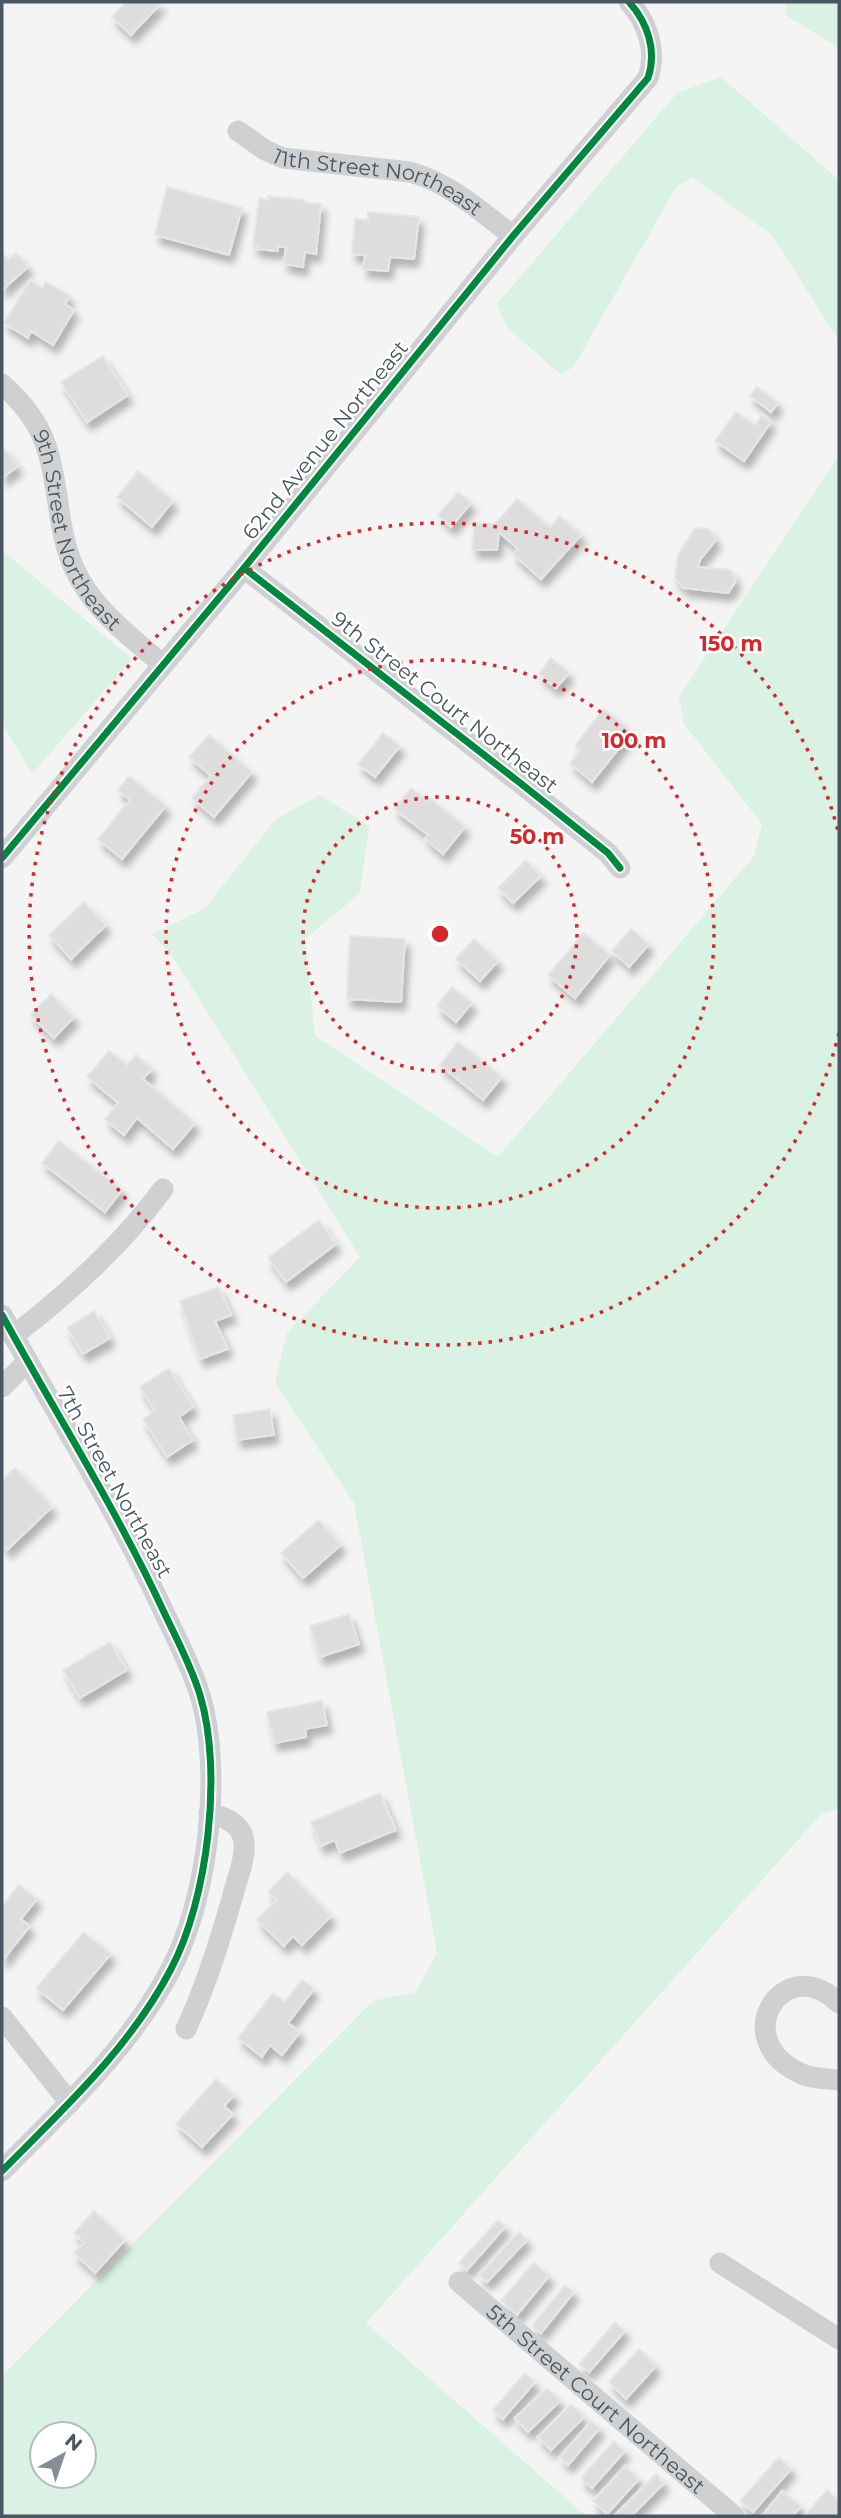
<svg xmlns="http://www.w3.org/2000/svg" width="841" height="2518" font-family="Montserrat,sans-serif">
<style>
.green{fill:#d9f2e3;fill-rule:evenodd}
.building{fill:#ddddde;stroke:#e5e6e7;stroke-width:2;filter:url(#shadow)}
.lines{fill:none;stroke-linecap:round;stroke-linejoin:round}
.minor{stroke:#ced0d2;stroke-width:21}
.cycleway-casing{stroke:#fff;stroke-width:11}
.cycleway{stroke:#00873e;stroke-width:7}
.ring{fill:none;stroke:#d62828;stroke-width:3.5;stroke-dasharray:3.5 7}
.labels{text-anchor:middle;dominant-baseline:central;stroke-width:5;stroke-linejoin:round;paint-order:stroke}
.street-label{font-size:21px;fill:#4a5661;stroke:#fff}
.centre{fill:#d62828;stroke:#fff;stroke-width:3.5}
.ring-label{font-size:21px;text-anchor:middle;font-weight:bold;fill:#d62828;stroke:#fff;stroke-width:5;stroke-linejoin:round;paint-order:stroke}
</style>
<defs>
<filter id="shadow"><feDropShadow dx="4.5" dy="8" stdDeviation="3.5" flood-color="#0004"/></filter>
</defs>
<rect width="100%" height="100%" fill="#f4f4f4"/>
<path class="green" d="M785,2H839V48L787,16Z
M721,77L839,180V341L772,235L693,178L677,186L574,366L561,375L507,327L497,304L677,93Z
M839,455V1809L822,1813L366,2323L586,2516H2V2376L373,2001L416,1992L437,1952L354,1503L275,1383L287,1333L360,1257L171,954L152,934L204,909L276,819L320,795L369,826L360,893L305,939L315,1036L498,1157L754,856L762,824L684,724L679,697ZM42,2434H84V2476H42Z
M2,550L132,659L32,774L2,723Z"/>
<path class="building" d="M126,2H160L161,3L131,35L112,17Z
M167,187L242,208L229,255L155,235Z
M268,196L305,200V203L321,204L316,254L305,252L303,267L284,264L286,247H278V251L257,249L258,246H253L259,198L268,200Z
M368,212L419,217L414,259L390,257L388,271L363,269L365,255L352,254L355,219L368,220Z
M2,253L8,260L16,253L28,267L2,290Z
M30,280L42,288L46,282L70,296L65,304L74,310L53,345L31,331L28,338L4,323Z
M103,356L128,395L87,422L61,382Z
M757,387L778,403L771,412L750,396Z
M736,412L755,425L762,415L771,422L744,461L715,441Z
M2,446L18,466L2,478Z
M138,471L173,501L152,527L117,497Z
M458,492L471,503L451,527L438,515Z
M517,499L550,527L560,516L581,535L541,579L513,554L518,549L499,532L497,550H473L474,523L495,524Z
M695,528L709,529L716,540L700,560L698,567L731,570L736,581L728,593L684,588L675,578L678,555Z
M551,658L569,673L556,688L539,674Z
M604,709L632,732L592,782L570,763L581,750L575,745Z
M383,733L400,746L375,777L358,764Z
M209,735L252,772L214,817L192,798L211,776L189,757Z
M129,776L166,806L122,859L98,839L130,800L118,790Z
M411,788L427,801L430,798L465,827L443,854L425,839L428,835L394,809Z
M526,860L541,876L513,903L498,888Z
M84,902L106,925L71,959L49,935Z
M631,929L649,944L629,967L612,951Z
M584,933L610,955L575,998L548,975Z
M350,936L405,939L401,1002L347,999Z
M474,939L498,961L480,981L456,959Z
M452,987L472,1003L456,1022L437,1006Z
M51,994L74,1017L54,1038L30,1015Z
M458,1042L502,1077L483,1100L440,1065Z
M109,1051L127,1065L136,1055L152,1069L143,1079L195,1123L173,1149L137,1118L124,1135L105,1119L118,1103L87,1077Z
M59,1141L122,1190L105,1212L42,1163Z
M319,1220L336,1244L286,1282L268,1258Z
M218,1287L232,1315L215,1321L228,1349L200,1359L180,1301Z
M94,1311L110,1338L83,1354L67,1328Z
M169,1368L193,1407L179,1417L193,1440L167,1457L143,1419L155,1411L140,1387Z
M270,1409L274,1435L237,1440L233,1415Z
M15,1468L52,1507L7,1550L2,1544V1480Z
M319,1520L341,1545L303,1578L281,1553Z
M349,1614L359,1644L320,1657L310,1626Z
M110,1642L127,1670L80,1698L63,1670Z
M322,1701L327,1725L305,1729L306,1737L274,1743L267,1712Z
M380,1793L396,1830L340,1853L335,1840L321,1846L311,1822Z
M287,1872L331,1916L302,1945L293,1936L284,1946L257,1920L277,1900L268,1892Z
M19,1885L37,1899L21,1919L30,1926L2,1961V1906Z
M84,1932L111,1954L63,2010L36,1988Z
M302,1980L314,1989L288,2023L300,2032L282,2055L270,2045L262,2057L238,2038L273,1993L285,2002Z
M216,2079L234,2095L224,2106L233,2114L202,2147L176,2124Z
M94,2211L125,2240L95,2273L74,2253L84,2243L74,2233Z
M498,2220L505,2227L467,2270L459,2263Z
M519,2232L527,2240L487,2282L479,2275Z
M534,2262L549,2276L517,2315L501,2301Z
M565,2285L574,2292L541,2333L532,2326Z
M615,2322L625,2331L589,2372L579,2364Z
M639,2349L656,2366L626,2399L609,2382Z
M525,2373L535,2382L503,2419L493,2410Z
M547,2388L560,2401L528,2432L515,2418Z
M571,2404L584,2417L551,2450L538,2437Z
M591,2421L600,2428L568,2465L560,2457Z
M614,2441L625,2451L592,2488L581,2478Z
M779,2457L791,2469L753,2512L740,2501Z
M625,2466L639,2479L607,2514L593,2501Z
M656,2474L664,2483L631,2516H614Z
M827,2490L839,2500V2516H807L805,2515Z
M782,2491L801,2506L793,2516H762Z"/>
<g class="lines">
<g class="minor">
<path id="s1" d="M238,131L265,150L283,158L410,172C450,183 480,211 513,236"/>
<path id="s2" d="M2,384C20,400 37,420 45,443C60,484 56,528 74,568C93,610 129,635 163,665"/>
<path d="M244,568L524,786L608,853L620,868"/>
<path d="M2,858L244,568L513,236L648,78C657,51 648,23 629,2"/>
<path d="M2,1315C55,1412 115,1507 162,1608C175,1636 191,1665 200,1695C223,1771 208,1899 171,1969C130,2048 64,2108 2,2171"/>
<path d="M13,1336C69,1293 121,1246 163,1189"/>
<path d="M2,1387L28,1361"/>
<path d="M839,2003C783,1949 726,2041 802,2074C813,2079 828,2079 839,2080"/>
<path d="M2,2017L70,2103"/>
<path d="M186,2029C206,1986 220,1941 233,1895C237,1878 246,1859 244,1842C242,1823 224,1817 209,1813"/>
<path d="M720,2263L839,2339"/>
<path id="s3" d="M459,2282L734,2516"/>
</g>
<defs>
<path id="cycleway" d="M244,568L524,786L608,853L620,868
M2,858L244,568L513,236L648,78C657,51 648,23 629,2
M2,1315C55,1412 115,1507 162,1608C175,1636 191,1665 200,1695C223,1771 208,1899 171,1969C130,2048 64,2108 2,2171"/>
</defs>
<use href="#cycleway" class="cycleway-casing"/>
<use href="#cycleway" class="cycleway"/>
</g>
<g class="ring">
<circle cx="440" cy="934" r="137"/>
<circle cx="440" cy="934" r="274"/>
<path d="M839 1033A411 411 0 1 1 839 835"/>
</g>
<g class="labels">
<g class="street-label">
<text stroke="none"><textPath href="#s1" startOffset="152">11th Street Northeast</textPath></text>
<text transform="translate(325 440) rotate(-51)">62nd Avenue Northeast</text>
<text stroke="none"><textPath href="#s2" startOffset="168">9th Street Northeast</textPath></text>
<text transform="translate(445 702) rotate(38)">9th Street Court Northeast</text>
<text transform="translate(115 1482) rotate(61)">7th Street Northeast</text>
<text stroke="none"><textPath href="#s3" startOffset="180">5th Street Court Northeast</textPath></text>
</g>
</g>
<circle cx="440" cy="934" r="10" class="centre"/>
<g class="ring-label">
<text x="731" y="651">150 m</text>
<text x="634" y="748">100 m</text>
<text x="537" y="844">50 m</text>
</g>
<rect width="841" height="2518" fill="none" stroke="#4a5661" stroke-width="7"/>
<g transform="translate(63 2455) rotate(40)"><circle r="33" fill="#ffffff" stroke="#b7bbc0" stroke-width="2"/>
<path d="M0-5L12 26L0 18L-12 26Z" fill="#868d94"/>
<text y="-10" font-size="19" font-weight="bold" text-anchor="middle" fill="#4a5661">N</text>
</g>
</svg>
